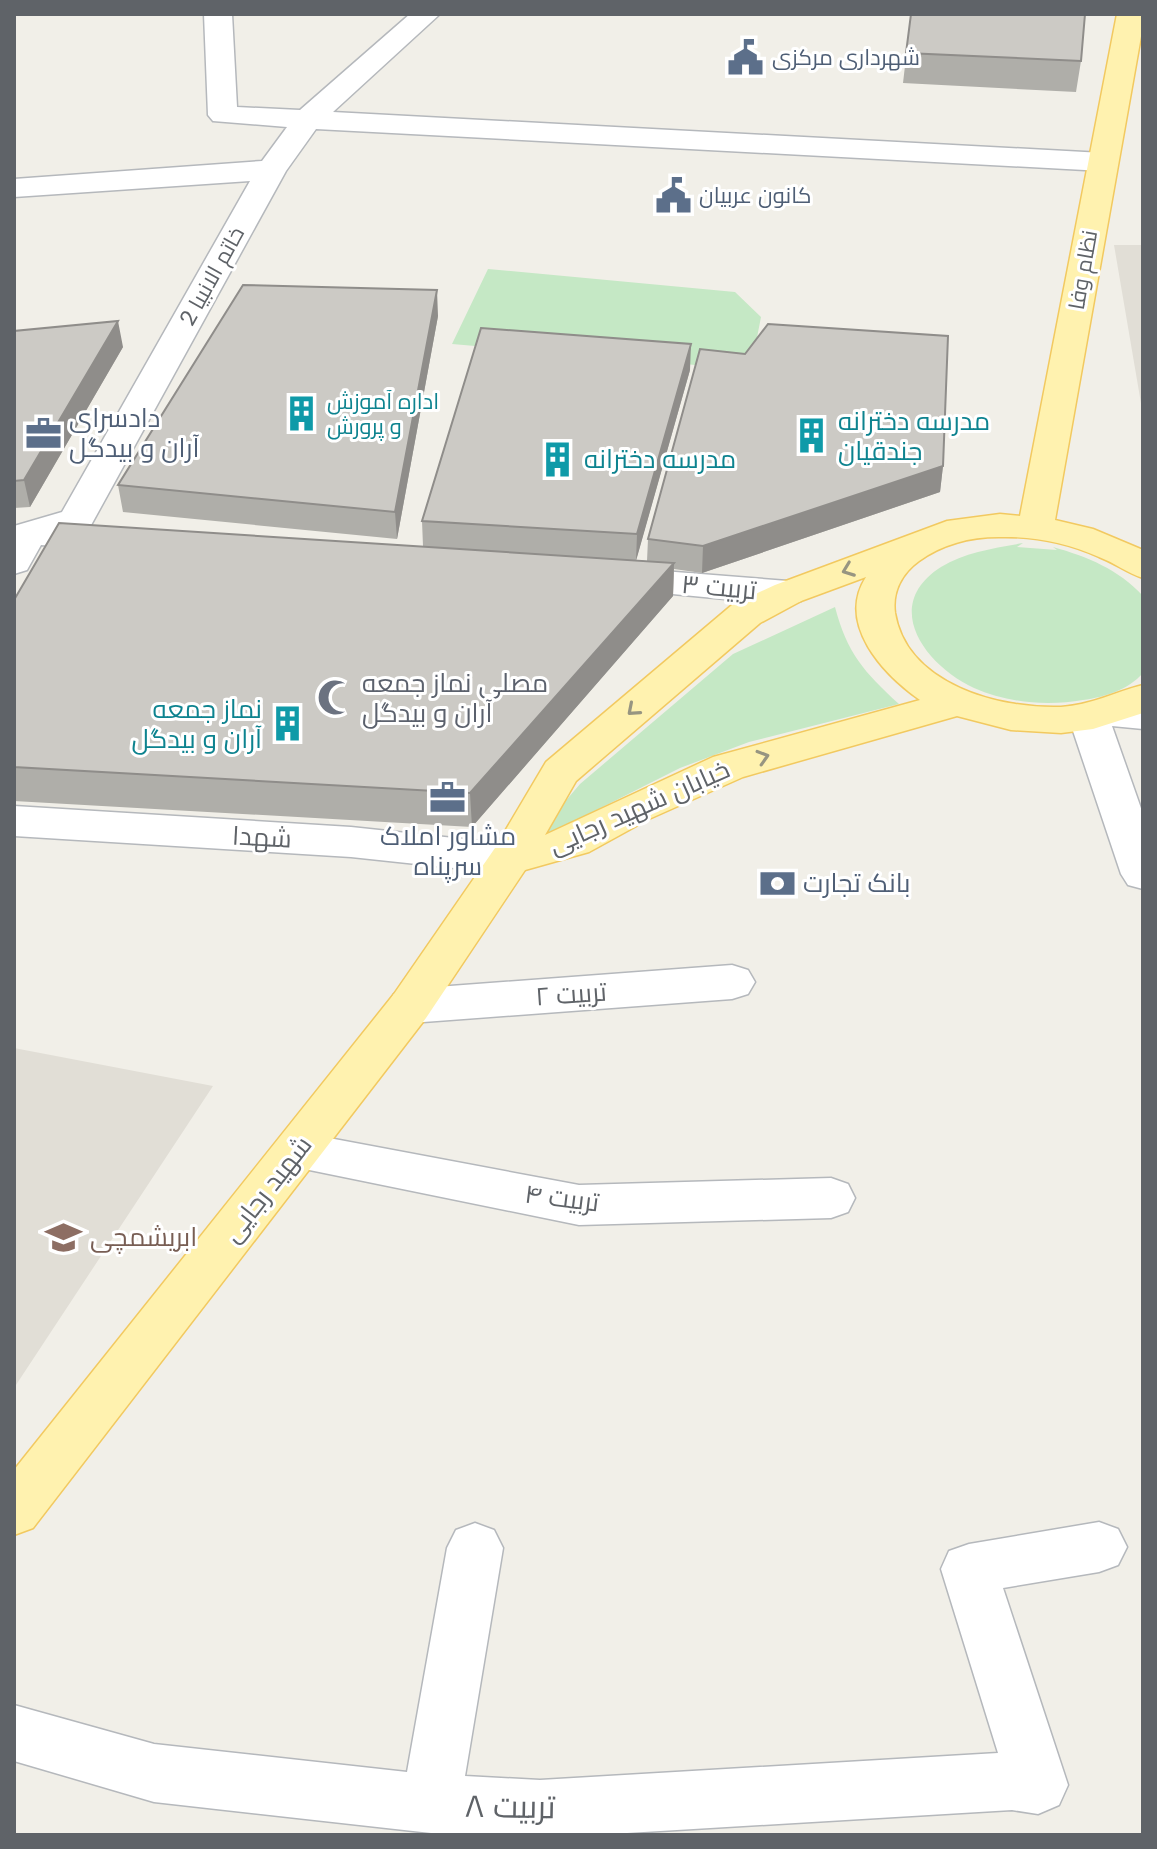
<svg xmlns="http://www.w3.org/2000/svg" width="1157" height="1849" font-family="Poppins,Cairo,sans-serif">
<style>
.education{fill:#e1ded6}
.green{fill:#c5e8c5}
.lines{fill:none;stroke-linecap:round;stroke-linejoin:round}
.minor-casing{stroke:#b5b8bc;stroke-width:3}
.major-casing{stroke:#f2c960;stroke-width:3}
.minor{fill:#fff;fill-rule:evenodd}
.major{fill:#fff2af;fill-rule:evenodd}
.wall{fill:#afaea9}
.shaded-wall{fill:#8f8d8a}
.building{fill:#cccac5;stroke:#8f8d8a;stroke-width:2}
.oneway{stroke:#979581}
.labels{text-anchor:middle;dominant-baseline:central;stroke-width:6;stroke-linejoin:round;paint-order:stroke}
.far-service-label{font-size:22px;fill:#4e5e75;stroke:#fff;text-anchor:start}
.far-street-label{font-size:22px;fill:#5f6368;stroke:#fff}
.far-culture-label{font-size:22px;fill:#0d838f;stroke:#fff;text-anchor:start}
.service-label{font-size:26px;fill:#4e5e75;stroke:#fff;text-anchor:start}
.culture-label{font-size:26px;fill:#0d838f;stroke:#fff;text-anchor:start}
.street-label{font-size:26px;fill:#5f6368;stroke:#fff}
.worship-label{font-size:26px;fill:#5b616d;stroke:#fff;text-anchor:start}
.education-label{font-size:26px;fill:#785e54;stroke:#fff;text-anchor:start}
.near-street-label{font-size:32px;fill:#5f6368;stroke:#fff}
</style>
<rect width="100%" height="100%" fill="#f1efe8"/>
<path class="education" d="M1114,245H1143V415Z
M14,1048L213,1086L14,1388Z"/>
<path class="green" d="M488,269L735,292L761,317L752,363L707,366L452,344Z
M1023,543L1017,547L1057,550L1053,547C1088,557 1118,569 1143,596V673C1128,690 1105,697 1083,700C1048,706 1007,703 974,688C926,666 880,606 941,567C965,552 995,548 1023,543Z
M835,607C847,653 864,672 899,704L749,742L680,768L529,844L580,784L733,654Z"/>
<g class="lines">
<defs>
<path id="minor" d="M204,14H232L237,107L300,110L410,14H440L333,112L1103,153L1114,156L1118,162L1114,168L1103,171L316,129L286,171L90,527L126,532L132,540L126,548L113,551L41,545L27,570L14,574V526L62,512L250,181L14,197V179L262,161L287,127L213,121L208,115Z
M612,567L788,581L801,585L807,593L801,601L788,605L599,587L593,579L599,571Z
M1109,699L1143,703V729L1112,726L1143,814V889L1128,885L1121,874L1068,716L1074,707Z
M14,806L351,827L510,844L525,848L531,859L525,870L510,874L351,857L14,836Z
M732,965L748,970L755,982L748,994L732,999L410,1023L394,1018L387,1006L394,994L410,989Z
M297,1132L579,1185L831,1178L848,1184L855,1198L848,1212L831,1218L579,1225L280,1164L273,1151L280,1138Z
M1099,1522L1118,1529L1127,1547L1118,1565L1099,1572L1003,1588L1068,1785L1059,1805L1038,1814L1012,1810L594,1835L431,1833L154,1802L14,1761V1705L154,1744L407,1772L447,1548L456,1530L475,1523L494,1530L503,1548L465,1776L540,1780L998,1753L941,1569L949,1551L969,1544Z"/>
<path id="major" d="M1117,14H1143V25L1055,520L1093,529L1143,550V578C1127,573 1115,563 1099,557C1068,543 1033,536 999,537C969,537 943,544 919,561C902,573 892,592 895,613C907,685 1000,709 1061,707C1091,705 1115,692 1143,685V713L1093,729L1061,733L1011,730L957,716L743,777L649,819L589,852L525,870L426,1018L33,1528L14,1535V1470L394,994L495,848L546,762L732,605L775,585L947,521L1000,514L1020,516ZM866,577C836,624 883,674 920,700L713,757L545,835L576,781L760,623L801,601Z"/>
</defs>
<use href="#minor" class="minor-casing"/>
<use href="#major" class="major-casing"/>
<use href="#minor" class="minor"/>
<use href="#major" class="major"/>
</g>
<path class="wall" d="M911,14L1081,61L1076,92L903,83Z
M438,316L397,539L123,512L118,485Z
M14,331L123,347L30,507L14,508Z
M690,370L636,560L647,561L648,539L943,466L940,492L702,573L674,569L673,596L472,827L14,801V600L423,546L422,521Z"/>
<path class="shaded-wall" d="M437,290L438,316L397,539L395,512Z
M118,321L123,347L30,507L24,480Z
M691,344L690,370L636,561L637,534Z
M943,466L940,492L702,573L703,546Z
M674,563L673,596L472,827L470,793Z"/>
<path class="building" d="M911,14H1085L1081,61L906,53Z
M243,285L437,290L395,512L118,485Z
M118,321L24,480L14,481V331Z
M768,324L948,336L943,466L703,546L648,539L700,349L745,354Z
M481,328L691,344L637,534L422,521Z
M59,523L674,563L470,793L14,767V600Z"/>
<defs><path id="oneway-chevron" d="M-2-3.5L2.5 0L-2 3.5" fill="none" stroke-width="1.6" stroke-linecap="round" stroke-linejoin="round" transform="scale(2)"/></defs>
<g class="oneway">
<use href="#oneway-chevron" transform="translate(848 570) rotate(159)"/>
<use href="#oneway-chevron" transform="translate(633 710) rotate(139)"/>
<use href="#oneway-chevron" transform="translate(763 757) rotate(-17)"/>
</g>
<defs>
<symbol id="civic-bare" viewBox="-9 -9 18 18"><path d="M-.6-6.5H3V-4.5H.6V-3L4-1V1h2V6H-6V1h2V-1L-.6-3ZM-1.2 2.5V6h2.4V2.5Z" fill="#5c6f8a" stroke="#fff" stroke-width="2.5" paint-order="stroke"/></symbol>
<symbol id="building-bare" viewBox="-9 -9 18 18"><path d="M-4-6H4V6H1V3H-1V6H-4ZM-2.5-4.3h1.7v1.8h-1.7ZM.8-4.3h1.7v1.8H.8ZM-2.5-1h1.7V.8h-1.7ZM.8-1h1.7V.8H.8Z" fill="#0f9aa8" stroke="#fff" stroke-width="2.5" paint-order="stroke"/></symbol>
<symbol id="office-bare" viewBox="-9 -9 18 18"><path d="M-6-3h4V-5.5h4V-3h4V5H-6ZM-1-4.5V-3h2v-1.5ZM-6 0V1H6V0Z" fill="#5c6f8a" stroke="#fff" stroke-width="2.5" paint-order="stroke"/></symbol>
<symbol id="mosque-bare" viewBox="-9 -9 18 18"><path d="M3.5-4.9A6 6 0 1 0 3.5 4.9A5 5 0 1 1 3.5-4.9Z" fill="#6b7280" stroke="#fff" stroke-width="2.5" paint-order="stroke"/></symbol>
<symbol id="bank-bare" viewBox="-9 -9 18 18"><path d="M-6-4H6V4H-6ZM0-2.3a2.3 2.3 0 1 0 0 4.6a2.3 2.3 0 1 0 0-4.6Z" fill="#5c6f8a" stroke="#fff" stroke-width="2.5" paint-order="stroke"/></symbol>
<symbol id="school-bare" viewBox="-9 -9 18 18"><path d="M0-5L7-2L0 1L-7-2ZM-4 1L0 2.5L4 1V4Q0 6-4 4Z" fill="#8d6e63" stroke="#fff" stroke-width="2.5" paint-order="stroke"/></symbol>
</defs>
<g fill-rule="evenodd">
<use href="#civic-bare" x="720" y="32" width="51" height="51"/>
<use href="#civic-bare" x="648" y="170" width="51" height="51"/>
<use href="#building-bare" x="276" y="388" width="51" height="51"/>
<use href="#office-bare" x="18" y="408" width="51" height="51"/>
<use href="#building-bare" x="786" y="410" width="51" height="51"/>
<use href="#building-bare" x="532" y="434" width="51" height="51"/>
<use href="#mosque-bare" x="310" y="672" width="51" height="51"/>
<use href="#building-bare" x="262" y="698" width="51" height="51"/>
<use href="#office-bare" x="422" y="772" width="51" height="51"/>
<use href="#bank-bare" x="752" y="858" width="51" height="51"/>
<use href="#school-bare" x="38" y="1212" width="51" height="51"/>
</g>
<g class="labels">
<g class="far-service-label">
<text x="772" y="57">شهرداری مرکزی</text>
<text x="699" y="195">کانون عربیان</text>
</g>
<g class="far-street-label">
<text transform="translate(1083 270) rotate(-80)">نظام وفا</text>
<text transform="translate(212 276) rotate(-61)">خاتم الانبیا 2</text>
</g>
<g class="far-culture-label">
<text x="327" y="401">اداره آموزش<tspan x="327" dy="25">و پرورش</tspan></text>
</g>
<g class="service-label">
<text x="69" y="418">دادسرای<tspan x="69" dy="30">آران و بیدگل</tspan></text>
<text x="448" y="836" text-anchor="middle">مشاور املاک<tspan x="448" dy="30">سرپناه</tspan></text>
<text x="803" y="883">بانک تجارت</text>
</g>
<g class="culture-label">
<text x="838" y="421">مدرسه دخترانه<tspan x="838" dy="30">جندقیان</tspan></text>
<text x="584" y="459">مدرسه دخترانه</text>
<text x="262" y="709" text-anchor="end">نماز جمعه<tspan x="262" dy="30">آران و بیدگل</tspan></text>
</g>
<g class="street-label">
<text transform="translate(719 587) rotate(5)">تربیت ۳</text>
<text transform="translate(639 807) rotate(-24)">خیابان شهید رجایی</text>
<text transform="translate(262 837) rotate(3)">شهدا</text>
<text transform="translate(571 994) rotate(-4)">تربیت ۲</text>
<text transform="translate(267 1189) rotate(-52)">شهید رجایی</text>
<text transform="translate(562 1198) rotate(7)">تربیت ۴</text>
</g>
<g class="worship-label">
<text x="362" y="683">مصلی نماز جمعه<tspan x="362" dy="30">آران و بیدگل</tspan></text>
</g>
<g class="education-label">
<text x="90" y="1237">ابریشمچی</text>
</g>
<g class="near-street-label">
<text transform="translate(510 1806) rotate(1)">تربیت ۸</text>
</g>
</g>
<rect width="1157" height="1849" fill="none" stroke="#5f6368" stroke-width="32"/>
</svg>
